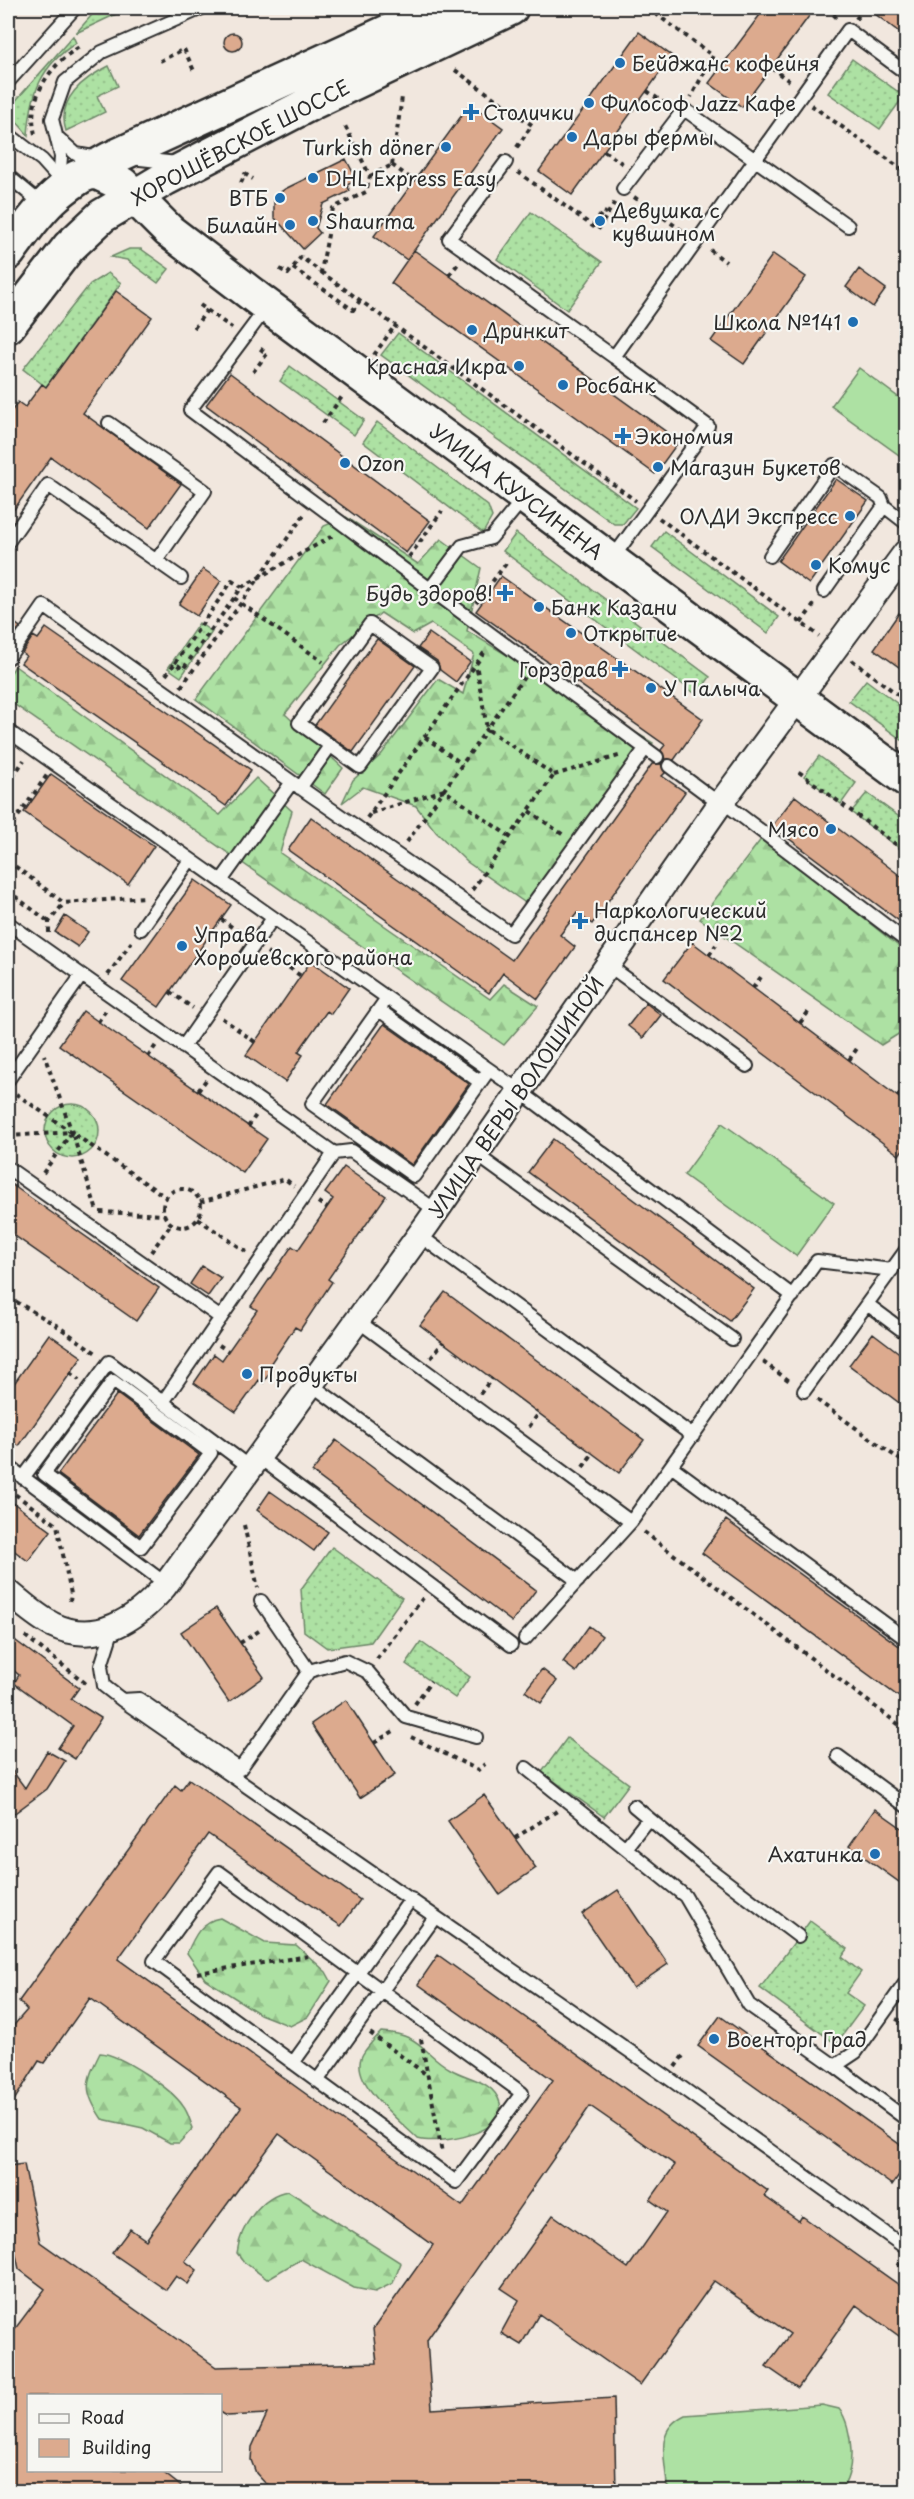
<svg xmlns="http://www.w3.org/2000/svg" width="914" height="2499" font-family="'Playpen Sans',sans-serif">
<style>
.grass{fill:url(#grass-dots);stroke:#6c8667;stroke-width:1.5}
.forest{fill:url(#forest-firs);stroke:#6c8667;stroke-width:1.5}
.pitch{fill:#ade1a3;stroke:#6c8667;stroke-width:1.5}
.building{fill:#dcaa8e;stroke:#2b2b2b;stroke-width:1.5}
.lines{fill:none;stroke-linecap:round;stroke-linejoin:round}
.service-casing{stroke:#2b2b2b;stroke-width:16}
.minor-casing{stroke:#2b2b2b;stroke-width:28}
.secondary-casing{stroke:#2b2b2b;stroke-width:38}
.path{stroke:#2b2b2b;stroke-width:4;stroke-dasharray:4.5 4.5;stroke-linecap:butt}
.service{stroke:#f6f6f2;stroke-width:12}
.minor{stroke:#f6f6f2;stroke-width:24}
.secondary{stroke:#f6f6f2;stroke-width:33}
.poi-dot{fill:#1f6fb2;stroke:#f6f6f2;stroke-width:2}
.labels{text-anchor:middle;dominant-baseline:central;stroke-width:4.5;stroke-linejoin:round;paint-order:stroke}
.poi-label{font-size:20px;fill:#2b2b2b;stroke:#f6f6f2;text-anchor:start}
.street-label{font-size:20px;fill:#2b2b2b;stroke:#f6f6f2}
</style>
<defs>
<pattern id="grass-dots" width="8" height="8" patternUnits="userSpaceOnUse" patternTransform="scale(1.5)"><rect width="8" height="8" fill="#ade1a3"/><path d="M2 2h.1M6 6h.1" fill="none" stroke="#95c18c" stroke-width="1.8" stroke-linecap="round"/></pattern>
<pattern id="forest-firs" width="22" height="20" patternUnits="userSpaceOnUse" patternTransform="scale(1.5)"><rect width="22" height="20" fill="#ade1a3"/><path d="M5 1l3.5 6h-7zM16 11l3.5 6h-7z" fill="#95c18c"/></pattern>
</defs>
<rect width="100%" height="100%" fill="#f1e7de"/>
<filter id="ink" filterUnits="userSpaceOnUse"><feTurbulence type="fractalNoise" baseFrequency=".0167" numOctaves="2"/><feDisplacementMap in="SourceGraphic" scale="12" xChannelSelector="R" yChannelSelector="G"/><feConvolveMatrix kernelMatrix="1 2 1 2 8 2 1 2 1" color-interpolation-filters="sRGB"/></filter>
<g filter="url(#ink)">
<path class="grass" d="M98,8H129L76,33Z
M73,36L76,43C40,66 31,94 28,135L11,115V106Z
M852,59L904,96L880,129L828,93Z
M109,66L118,86L97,96L105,112L66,131C56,99 84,78 109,66Z
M531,212L602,262L567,310L497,259Z
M129,249H141L169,269L158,283L127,260L111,257Z
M108,273L121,283L46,387L23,369L90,284Z
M398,333L636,508L623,524H614L381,355Z
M290,366L364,420L354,435L280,381Z
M377,422L488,506L492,517L483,533L363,442Z
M664,531L779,617L768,633L652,547Z
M516,533L710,677L697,695L503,551Z
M199,623L212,632L181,677L168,668Z
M866,680L906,710V743L849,701Z
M819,756L856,783L841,804L804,776Z
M867,793L906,822V853L851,812Z
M45 1131a27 27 0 1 1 54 0a27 27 0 1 1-54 0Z
M332,1547L402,1598L371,1642L327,1648L304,1631L301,1589Z
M421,1642L470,1677L455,1698L406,1664Z
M567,1738L629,1784L604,1817L542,1772Z
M810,1921L848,1949L842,1957L861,1972L846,1993L864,2006L836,2044L760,1988Z"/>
<path class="forest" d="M346,517L418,564L441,539L481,568L467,631L653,743L537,911L467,862L436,832L416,806L363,787L342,803L353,780L381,755L438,679L463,694L474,654L431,624L413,634L381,613L340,645L285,714L343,768L325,794L196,699L324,526Z
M15,666L220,815L256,778L292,811L280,853L490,999L504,984L538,1006L504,1045L8,700V677Z
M762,838L906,952V1038L900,1033L881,1045L700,919Z
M220,1918L265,1943L296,1945L326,1972L331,1981L308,2017L290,2026L260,2014L205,1979L187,1953C194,1937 201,1921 220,1918Z
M381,2032C423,2034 421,2053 452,2070C468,2079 494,2081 500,2103C508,2134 439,2145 418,2139C401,2122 352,2084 361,2058C364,2049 375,2039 381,2032Z
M100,2053C120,2054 172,2089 183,2106C188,2112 190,2121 193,2128L179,2143H170L143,2128L102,2119C83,2091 85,2083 100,2053Z
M288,2191L401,2263L393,2283L375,2292L354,2288L301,2259L267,2279L244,2262L237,2253C240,2227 261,2195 288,2191Z"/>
<path class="pitch" d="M859,368L906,403V460L831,406Z
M722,1123L834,1203L796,1256L684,1175Z
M822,2405L839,2409C853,2425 857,2477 839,2491H670L667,2485C665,2457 654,2430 685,2415Z"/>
<path class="building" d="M765,8H815L742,107L709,83Z
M867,8H906V37Z
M639,32L672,56L572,195L539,171Z
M224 42a9 9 0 1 1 18 0a9 9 0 1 1-18 0Z
M470,104L503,128L407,260L374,236Z
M346,159L357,180L347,185L350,191L323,204L316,228L320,233L303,249L274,217V197L285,189Z
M414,250L679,441L655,474L391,283Z
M773,254L806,277L744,364L711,341Z
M859,269L886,289L873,307L846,287Z
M116,291L152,317L83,413L181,484L149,528L51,457L8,518V416L18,402L25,407L42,384L46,387Z
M230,373L430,521L406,553L206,405Z
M836,479L868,501L809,584L778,561Z
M203,569L221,581L197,616L179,604Z
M501,576L703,719L674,760L665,759L661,750L665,745L476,611Z
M906,603V672L874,649Z
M8,618L20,627L8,643Z
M46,628L251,770L226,806L21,663L26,656L22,653L33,636L38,639Z
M429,633L470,662L456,682L440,670L437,661L418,648Z
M377,639L415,666L353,752L315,725Z
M652,764H661L665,773L662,776L685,792L592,924L577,913L560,935L575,947L538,999L503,973L489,993L288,850L311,817L512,960Z
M51,774L154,846L128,884L24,812Z
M795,796L906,880V926L772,826Z
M195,880L231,905L159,1007L122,981Z
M65,916L88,932L78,947L55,932Z
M692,942L906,1103V1145L899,1155L664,979Z
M311,961L349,988L331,1014L327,1011L298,1052L303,1055L285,1082L246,1055Z
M646,1003L661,1015L643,1038L628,1026Z
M83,1011L267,1139L243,1173L59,1045Z
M384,1024L469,1084L412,1165L327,1104Z
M553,1139L754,1289L730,1321L528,1172Z
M344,1167L386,1196L328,1279L332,1282L300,1330L295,1327L268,1367L272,1370L263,1383L259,1380L236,1412L194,1383L214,1354L222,1360L257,1310L251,1306L292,1246L298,1250L333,1199L325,1193Z
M8,1182L159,1288L136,1321L8,1231Z
M202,1266L221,1278L208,1296L190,1284Z
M445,1292L644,1440L619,1473L420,1325Z
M873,1333L906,1358V1408L849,1365Z
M49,1334L82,1357L19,1446L8,1438V1392Z
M117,1394L199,1455L139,1535L58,1474Z
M336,1440L536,1590L512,1622L312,1472Z
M270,1491L328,1532L314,1551L257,1510Z
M8,1499L51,1531L28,1561L8,1546Z
M726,1520L906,1651V1702L702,1553Z
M216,1608L264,1677L229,1702L181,1632Z
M589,1626L602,1636L576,1672L563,1662Z
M8,1635L79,1688L71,1699L101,1718L75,1759L58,1748L73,1726L14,1683L19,1675L8,1666Z
M542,1669L557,1681L541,1703L525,1691Z
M346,1700L395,1775L360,1798L311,1724Z
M47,1751L65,1761L47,1789L8,1818V1765L25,1788Z
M189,1779L360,1900L341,1926L208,1834L118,1959L462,2206L553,2080L418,1984L438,1955L768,2191L764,2196L799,2221L802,2216L906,2290V2341L856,2305L798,2388L766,2366L790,2334L714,2281L640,2385L539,2314L521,2345L501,2333L519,2300L501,2288L553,2215L628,2268L667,2212L650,2200L675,2165L590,2106L427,2340L432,2409L614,2398L616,2492H283L265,2483L256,2473L251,2460L252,2447L267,2414L227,2416L220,2412V2396H28V2470H160L188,2492H8V2338L45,2289L19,2269L8,2218V2166L24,2164L40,2242L216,2367L377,2363L373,2329L433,2245L279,2134L185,2261L197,2270L188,2284L176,2276L166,2290L112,2253L130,2229L146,2240L241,2107L90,1998L44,2063L39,2061L8,2110V2032L27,2010L19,2001L175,1785L181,1790Z
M484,1795L536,1868L499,1894L448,1821Z
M875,1809L906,1831V1887L849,1846Z
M618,1890L668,1964L633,1988L582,1914Z
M720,2016L906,2149V2165L892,2185L698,2046Z"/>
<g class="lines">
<defs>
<path id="service" d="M8,82L75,8
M8,134L42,160L60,180
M57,137L76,154L99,158
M131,158L177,163
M506,162L449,239L614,357
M8,176L43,205
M59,184L61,156L52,119L65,82L102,52L202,8
M623,189L684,109L848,226
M267,307L190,410L430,589L462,546L491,538L524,498
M109,423L205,491L156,561
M8,542L48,485L181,578
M770,556L834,465L881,498L884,506
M612,559L708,426L614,357L848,30L906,73
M430,589L657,757
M824,591L884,506L906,523
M370,624L432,668L360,767L299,723Z
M8,658L44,606L292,782L221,881
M8,731L521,1092L793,1296
M669,766L720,804
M292,782L511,934L645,749
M300,788L330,746
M723,802L906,941
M8,923L334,1153L351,1151L437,1211
M141,929L190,860
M608,965L747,1066
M387,998L312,1104L414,1176L489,1070
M379,1010L480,1082
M183,1047L273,918
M8,1080L81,976
M477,1155L732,1339
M8,1168L221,1318
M419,1235L693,1436
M867,1304L906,1333
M358,1321L631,1522
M113,1381L211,1453L141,1547L44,1474Z
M312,1385L578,1581
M804,1391L906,1250
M163,1402L334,1153
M260,1458L511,1645
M8,1466L166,1584
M671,1466L906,1639
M23,1478L109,1362L252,1469
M261,1601L309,1671L345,1661L368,1672L406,1717L476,1737
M113,1628L101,1666L104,1686L122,1700L667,2077L906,2248
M525,1639L631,1522L817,1261L892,1270
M122,1700L139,1699L240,1769L309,1671
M838,1756L906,1806
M526,1768L685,1896L749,2005L835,2066L856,2052L906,1982
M634,1806L707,1867L798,1936
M626,1847L648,1819
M219,1872L522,2093L456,2182L154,1961Z
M293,2063L411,1899
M835,2066L906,2119
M317,2081L435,1917"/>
<path id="minor" d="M8,1592C22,1603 37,1617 53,1625C96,1646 136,1620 164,1587L428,1223L720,804L906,552"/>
<path id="secondary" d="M76,178L94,171L122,184L169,231L258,299L906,779
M8,253C44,204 55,189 110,159L440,8
M8,326L69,247L102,216L166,178L313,102L511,8"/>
</defs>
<use href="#service" class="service-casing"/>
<use href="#minor" class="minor-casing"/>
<use href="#secondary" class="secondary-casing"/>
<path class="path" d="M648,8L713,56L691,97
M750,8L760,14
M827,8L838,19
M856,19L864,8
M160,61L184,49L195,73
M771,68L792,83
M455,70L532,125L515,150
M647,91L668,106
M811,105L906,172
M35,134C26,98 51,63 81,46
M604,151L623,164
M392,165L402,97
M392,165L414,181
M518,172L598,230L616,200
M370,176L392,165
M241,183L245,174L253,179
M634,197L684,232
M593,226L603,212L606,213
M710,250L726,262
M293,268L353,310L361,299
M280,269L288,274L301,257L321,272L333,208L366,192L370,176L344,124
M321,272L636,501
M449,275L458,264
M200,305L232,328
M194,328L207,310
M374,355L396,324
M253,372L267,354L257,346
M323,423L344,394
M659,518L819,636
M409,557L442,511
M234,598L323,662
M476,603L508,561
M801,623L816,602
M852,660L906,701
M175,663L232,581L242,587
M166,675L175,663L183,669L242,587L334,535
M181,687L304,515
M425,737L462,764
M799,772L906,852
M554,775L622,755
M8,784L24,760
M529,811L565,836
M371,813L444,790L510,837
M367,818L486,650
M8,831L47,775
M407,842L524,677
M8,861L64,903L146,897
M472,890L554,775L487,729L476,664
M8,891L49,922
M221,919L244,936
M49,933V922L64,903
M267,952L301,976
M709,955L716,945
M108,975L133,940
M753,988L761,977
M170,992L193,1008
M222,1018L255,1042
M98,1022L106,1010
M800,1023L809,1011
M148,1057L156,1045
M849,1060L858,1047
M198,1091L206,1080
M16,1094L167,1198
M898,1097L906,1083
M248,1127L256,1115
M8,1136L72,1132L44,1055
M43,1173L72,1132L97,1211
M163 1208a19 19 0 1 1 38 0a19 19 0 1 1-38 0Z
M200,1202L285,1179L294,1186
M318,1202L327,1208
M100,1212L165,1215
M198,1219L247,1252
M151,1252L172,1223
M8,1297L56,1325L96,1353
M219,1345L228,1351
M431,1358L443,1342
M763,1362L791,1382
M70,1373L79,1380
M480,1394L492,1378
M817,1400L906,1464
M529,1427L539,1413
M583,1467L593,1453
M8,1489L57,1525L71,1594L70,1601
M244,1525L258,1588
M644,1532L906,1730
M25,1636L88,1685
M240,1643L262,1629
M377,1659L423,1598
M415,1704L431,1681
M411,1737L478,1770L485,1764
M374,1743L397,1729
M515,1838L557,1811
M197,1973L309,1956
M896,2019L906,2023
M370,2033L427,2075
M421,2039L442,2153
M675,2067L685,2053
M897,2263L906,2270"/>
<use href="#service" class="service"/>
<use href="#minor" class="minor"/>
<use href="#secondary" class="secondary"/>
</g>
</g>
<g class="poi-dot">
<circle cx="620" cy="63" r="6"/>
<circle cx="589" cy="103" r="6"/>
<path d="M468 103h6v6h6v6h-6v6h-6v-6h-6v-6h6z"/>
<circle cx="572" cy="137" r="6"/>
<circle cx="446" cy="147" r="6"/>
<circle cx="313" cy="178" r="6"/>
<circle cx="280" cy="198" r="6"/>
<circle cx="313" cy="221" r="6"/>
<circle cx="600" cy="221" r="6"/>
<circle cx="290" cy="225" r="6"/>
<circle cx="853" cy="322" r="6"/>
<circle cx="472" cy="330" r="6"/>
<circle cx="519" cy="366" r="6"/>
<circle cx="563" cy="385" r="6"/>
<path d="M620 427h6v6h6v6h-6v6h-6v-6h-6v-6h6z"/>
<circle cx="345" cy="463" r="6"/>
<circle cx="658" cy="467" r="6"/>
<circle cx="850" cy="516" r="6"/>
<circle cx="816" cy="565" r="6"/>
<path d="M502 584h6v6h6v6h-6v6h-6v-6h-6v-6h6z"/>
<circle cx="539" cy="607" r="6"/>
<circle cx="571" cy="633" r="6"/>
<path d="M617 660h6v6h6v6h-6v6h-6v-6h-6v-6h6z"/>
<circle cx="651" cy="688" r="6"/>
<circle cx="831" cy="829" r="6"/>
<path d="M577 912h6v6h6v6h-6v6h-6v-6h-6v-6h6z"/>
<circle cx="182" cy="946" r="6"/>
<circle cx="247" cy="1374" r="6"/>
<circle cx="875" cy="1854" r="6"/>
<circle cx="714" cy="2039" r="6"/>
</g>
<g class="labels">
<g class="poi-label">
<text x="632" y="63">Бейджанс кофейня</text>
<text x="601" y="103">Философ Jazz Кафе</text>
<text x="483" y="112">Столички</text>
<text x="584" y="137">Дары фермы</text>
<text x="434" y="147" text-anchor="end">Turkish döner</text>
<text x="325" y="178">DHL Express Easy</text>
<text x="268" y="198" text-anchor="end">ВТБ</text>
<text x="612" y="210">Девушка с<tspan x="612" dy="23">кувшином</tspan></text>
<text x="325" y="221">Shaurma</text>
<text x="278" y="225" text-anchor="end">Билайн</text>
<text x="841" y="322" text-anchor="end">Школа №141</text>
<text x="484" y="330">Дринкит</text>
<text x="507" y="366" text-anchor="end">Красная Икра</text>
<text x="575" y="385">Росбанк</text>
<text x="635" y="436">Экономия</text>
<text x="357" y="463">Ozon</text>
<text x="670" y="467">Магазин Букетов</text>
<text x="838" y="516" text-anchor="end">ОЛДИ Экспресс</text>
<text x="828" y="565">Комус</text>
<text x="493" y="593" text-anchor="end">Будь здоров!</text>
<text x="551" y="607">Банк Казани</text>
<text x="583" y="633">Открытие</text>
<text x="608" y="669" text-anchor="end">Горздрав</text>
<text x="663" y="688">У Палыча</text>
<text x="819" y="829" text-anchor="end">Мясо</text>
<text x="594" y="910">Наркологический<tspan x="594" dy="23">диспансер №2</tspan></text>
<text x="194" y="934">Управа<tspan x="194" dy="23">Хорошевского района</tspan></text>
<text x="259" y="1374">Продукты</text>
<text x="863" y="1854" text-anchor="end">Ахатинка</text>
<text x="726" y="2039">Военторг Град</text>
</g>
<g class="street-label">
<text transform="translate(240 142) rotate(-28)">ХОРОШЁВСКОЕ ШОССЕ</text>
<text transform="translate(517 491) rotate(37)">УЛИЦА КУУСИНЕНА</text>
<text transform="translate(516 1097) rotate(-55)">УЛИЦА ВЕРЫ ВОЛОШИНОЙ</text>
</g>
</g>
<rect width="914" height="2499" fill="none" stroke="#f6f6f2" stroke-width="30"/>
<rect x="15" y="15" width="884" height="2469" fill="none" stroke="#2b2b2b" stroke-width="2" filter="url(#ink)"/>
<rect x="27" y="2394" width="195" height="78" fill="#f6f6f2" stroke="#a5a5a2" stroke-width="1.5"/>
<rect x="39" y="2414" width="30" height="9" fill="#f6f6f2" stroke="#a5a5a2" stroke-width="1.5"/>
<text x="81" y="2424" font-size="18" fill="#2b2b2b">Road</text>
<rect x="39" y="2439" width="30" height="18" fill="#dcaa8e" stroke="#a5a5a2" stroke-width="1.5"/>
<text x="81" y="2454" font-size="18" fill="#2b2b2b">Building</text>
</svg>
